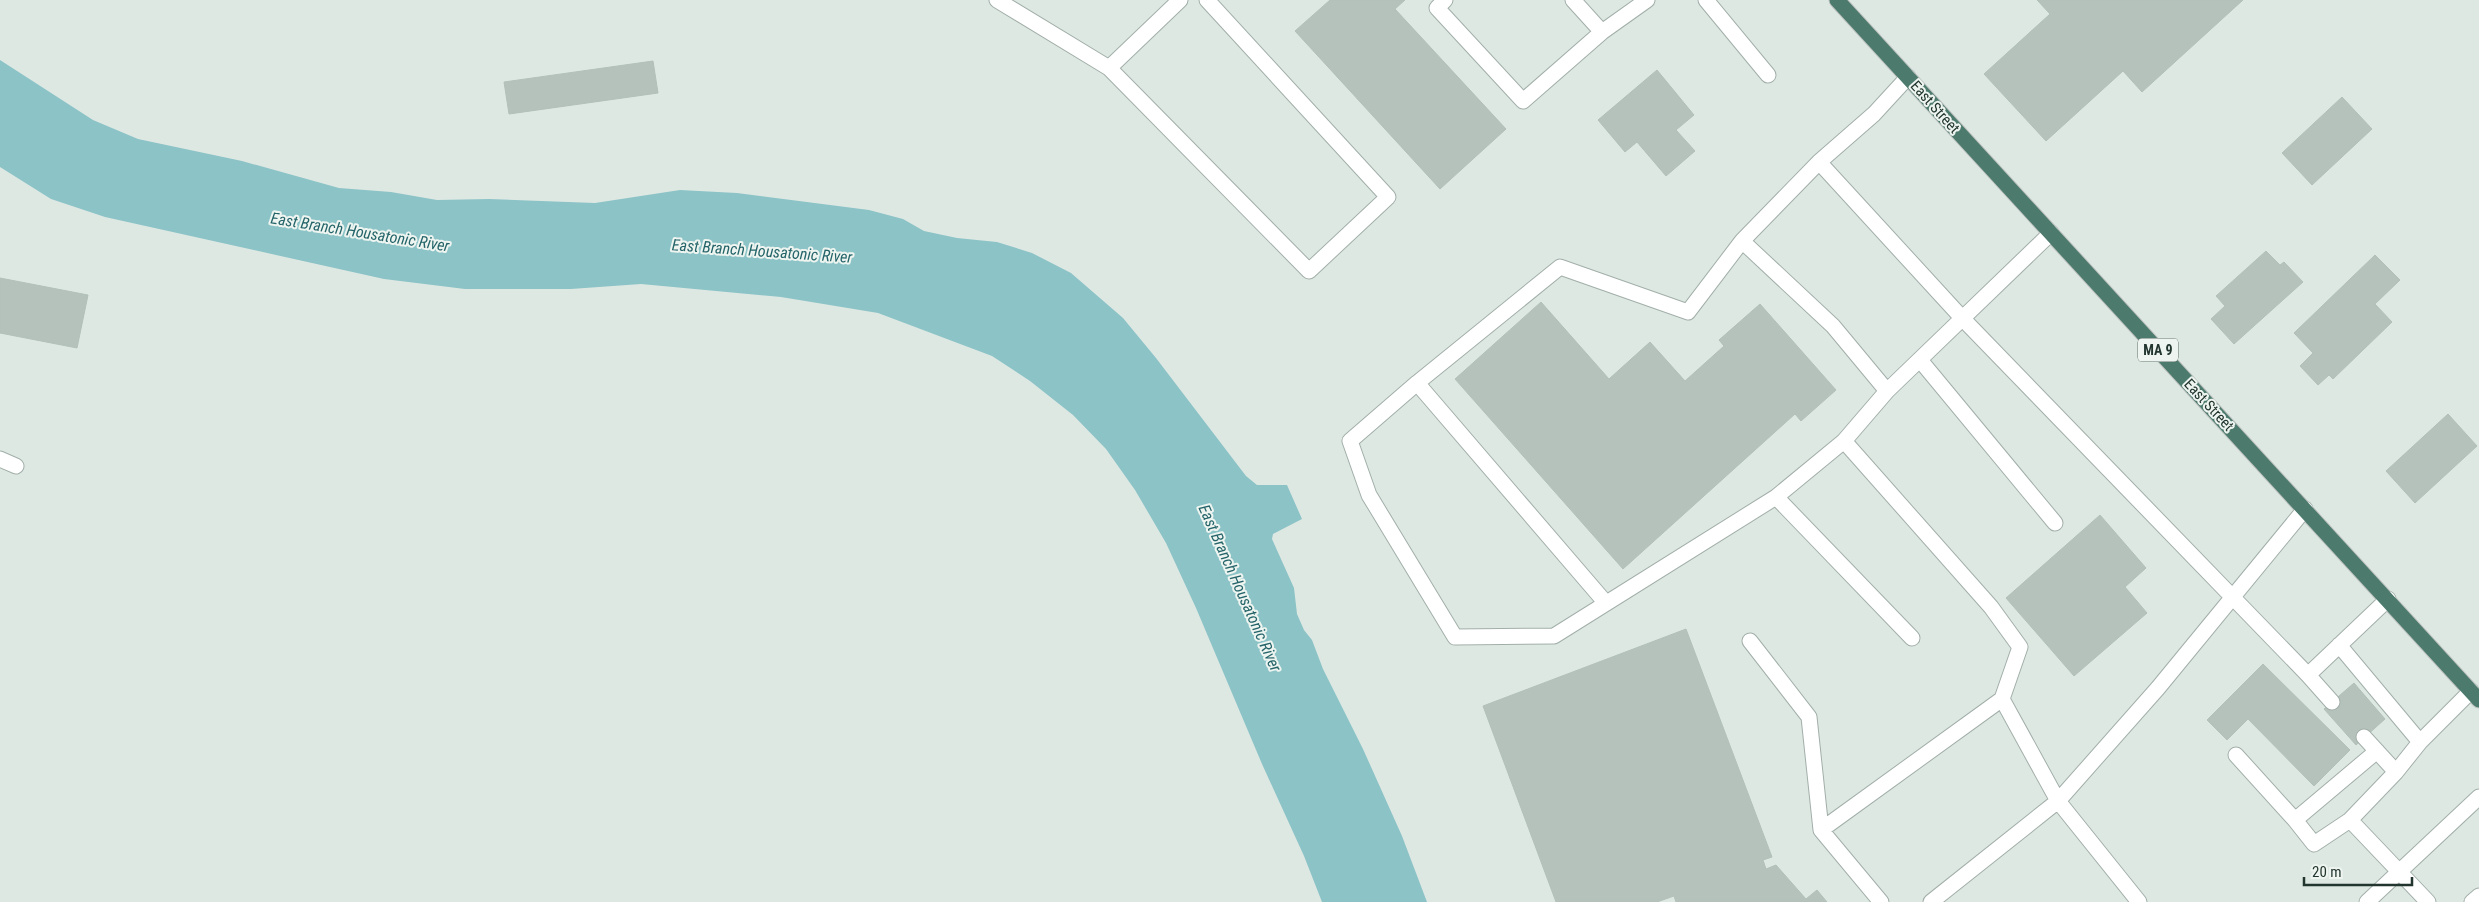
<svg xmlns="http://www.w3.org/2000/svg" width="2479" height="902" font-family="'Roboto Condensed',sans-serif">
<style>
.water{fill:#8cc3c7}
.building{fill:#b4c2bb;stroke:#b2c0b9}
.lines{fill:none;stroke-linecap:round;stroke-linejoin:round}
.service-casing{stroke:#a2afa9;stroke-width:17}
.tertiary-casing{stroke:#a2afa9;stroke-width:17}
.trunk-casing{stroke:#bdc2c0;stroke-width:17}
.service{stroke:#fff;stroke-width:15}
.tertiary{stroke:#fff;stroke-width:15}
.trunk{stroke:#4c7a6c;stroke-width:15}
.labels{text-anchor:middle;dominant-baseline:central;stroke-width:4;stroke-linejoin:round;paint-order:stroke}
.shield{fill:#eef5f1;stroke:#5f6f68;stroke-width:1}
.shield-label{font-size:14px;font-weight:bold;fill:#22352e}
.street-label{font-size:15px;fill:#22352e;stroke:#eef5f1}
.water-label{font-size:16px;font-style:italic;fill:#246469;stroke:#eef5f1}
</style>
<rect width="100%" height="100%" fill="#dee8e3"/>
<path class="water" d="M0,60L93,120L138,139L242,161L339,188L391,192L437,200L489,199L595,203L680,190L737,193L869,210L903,219L924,231L957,238L997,242L1032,253L1071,273L1123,318L1156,358L1246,476L1257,485H1287L1302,519L1273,534L1272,539L1294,588L1297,614L1304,630L1312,640L1323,669L1363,749L1402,836L1427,902H1322L1304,856L1262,764L1196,608L1166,543L1135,490L1106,449L1073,415L1030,381L992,356L878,313L781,297L641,284L571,289H465L384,279L105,217L51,199L0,167Z"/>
<path class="building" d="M1330,0H1405L1395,9L1506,129L1440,189L1295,31Z
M2037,0H2243L2142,92L2123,71L2046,141L1984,74L2050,14Z
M653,61L658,93L509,114L504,82Z
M1657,70L1694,115L1676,130L1695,151L1666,176L1637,142L1625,152L1598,120Z
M2342,97L2372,129L2312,185L2282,153Z
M2266,251L2280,265L2284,262L2303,282L2234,344L2211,319L2225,306L2216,296Z
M2375,255L2400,280L2375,304L2392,322L2333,379L2329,375L2318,385L2300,366L2313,353L2294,333Z
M0,278L88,295L77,348L0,333Z
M1541,302L1609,379L1650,342L1685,381L1724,346L1719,340L1760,304L1836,390L1801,421L1795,414L1623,569L1455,379Z
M2448,414L2477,446L2415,503L2386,471Z
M2100,515L2146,568L2125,587L2147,613L2074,676L2006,598Z
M1686,629L1772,857L1763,860L1766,869L1776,865L1806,899L1817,890L1827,902H1676L1674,896L1657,902H1556L1483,706Z
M2263,664L2350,750L2314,786L2248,719L2227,740L2207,720Z
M2354,683L2385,719L2356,745L2324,709Z"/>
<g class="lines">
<defs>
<path id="service" d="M997,0L1109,68
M1180,0L1109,68L1309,271L1388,197L1207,0
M1445,0L1437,8L1523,101L1602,32L1647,0
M1573,0L1602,32
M1706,0L1768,75
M1819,162L1963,319L2308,675L2388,599
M1742,241L1819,162L1874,114L1908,77
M1920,360L2055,523
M1417,383L1605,602
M1887,391L1844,441L1991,607L2020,647L2002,699L2058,801L1931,902
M1844,441L1776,497L1912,638
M0,459L16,466
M1776,497L1554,636L1455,637L1369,495L1350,441L1417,383L1560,267L1688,312L1742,241L1833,326L1887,391L2051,233
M1750,641L1809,717L1821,830L1881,902
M2339,645L2420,742L2471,691
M2308,675L2332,702
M2364,737L2396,772
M2420,742L2396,772L2350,820L2428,902
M2236,755L2295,820L2314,844L2350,820
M2295,820L2377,751
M1821,830L2002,699
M2139,902L2058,801L2158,688L2305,509
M2472,902L2479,896"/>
<path id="tertiary" d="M2367,902L2479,797"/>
<path id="trunk" d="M1837,0L2479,700"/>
</defs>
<use href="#service" class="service-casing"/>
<use href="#tertiary" class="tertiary-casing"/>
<use href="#trunk" class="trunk-casing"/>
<use href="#service" class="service"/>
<use href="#tertiary" class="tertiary"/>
<use href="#trunk" class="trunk"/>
</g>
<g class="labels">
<rect class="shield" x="2138" y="338.5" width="40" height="23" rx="4"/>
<g class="shield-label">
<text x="2158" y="350">MA 9</text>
</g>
<g class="street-label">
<text transform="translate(1935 107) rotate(48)">East Street</text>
<text transform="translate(2209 405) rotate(47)">East Street</text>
</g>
<g class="water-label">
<text transform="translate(360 232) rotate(9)">East Branch Housatonic River</text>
<text transform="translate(762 251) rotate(4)">East Branch Housatonic River</text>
<text transform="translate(1240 588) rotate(66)">East Branch Housatonic River</text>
</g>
</g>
<path d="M2304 877v8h108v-8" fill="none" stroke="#22352e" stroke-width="2.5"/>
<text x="2312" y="877" font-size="15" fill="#22352e" stroke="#eef5f1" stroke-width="4" paint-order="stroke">20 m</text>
</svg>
